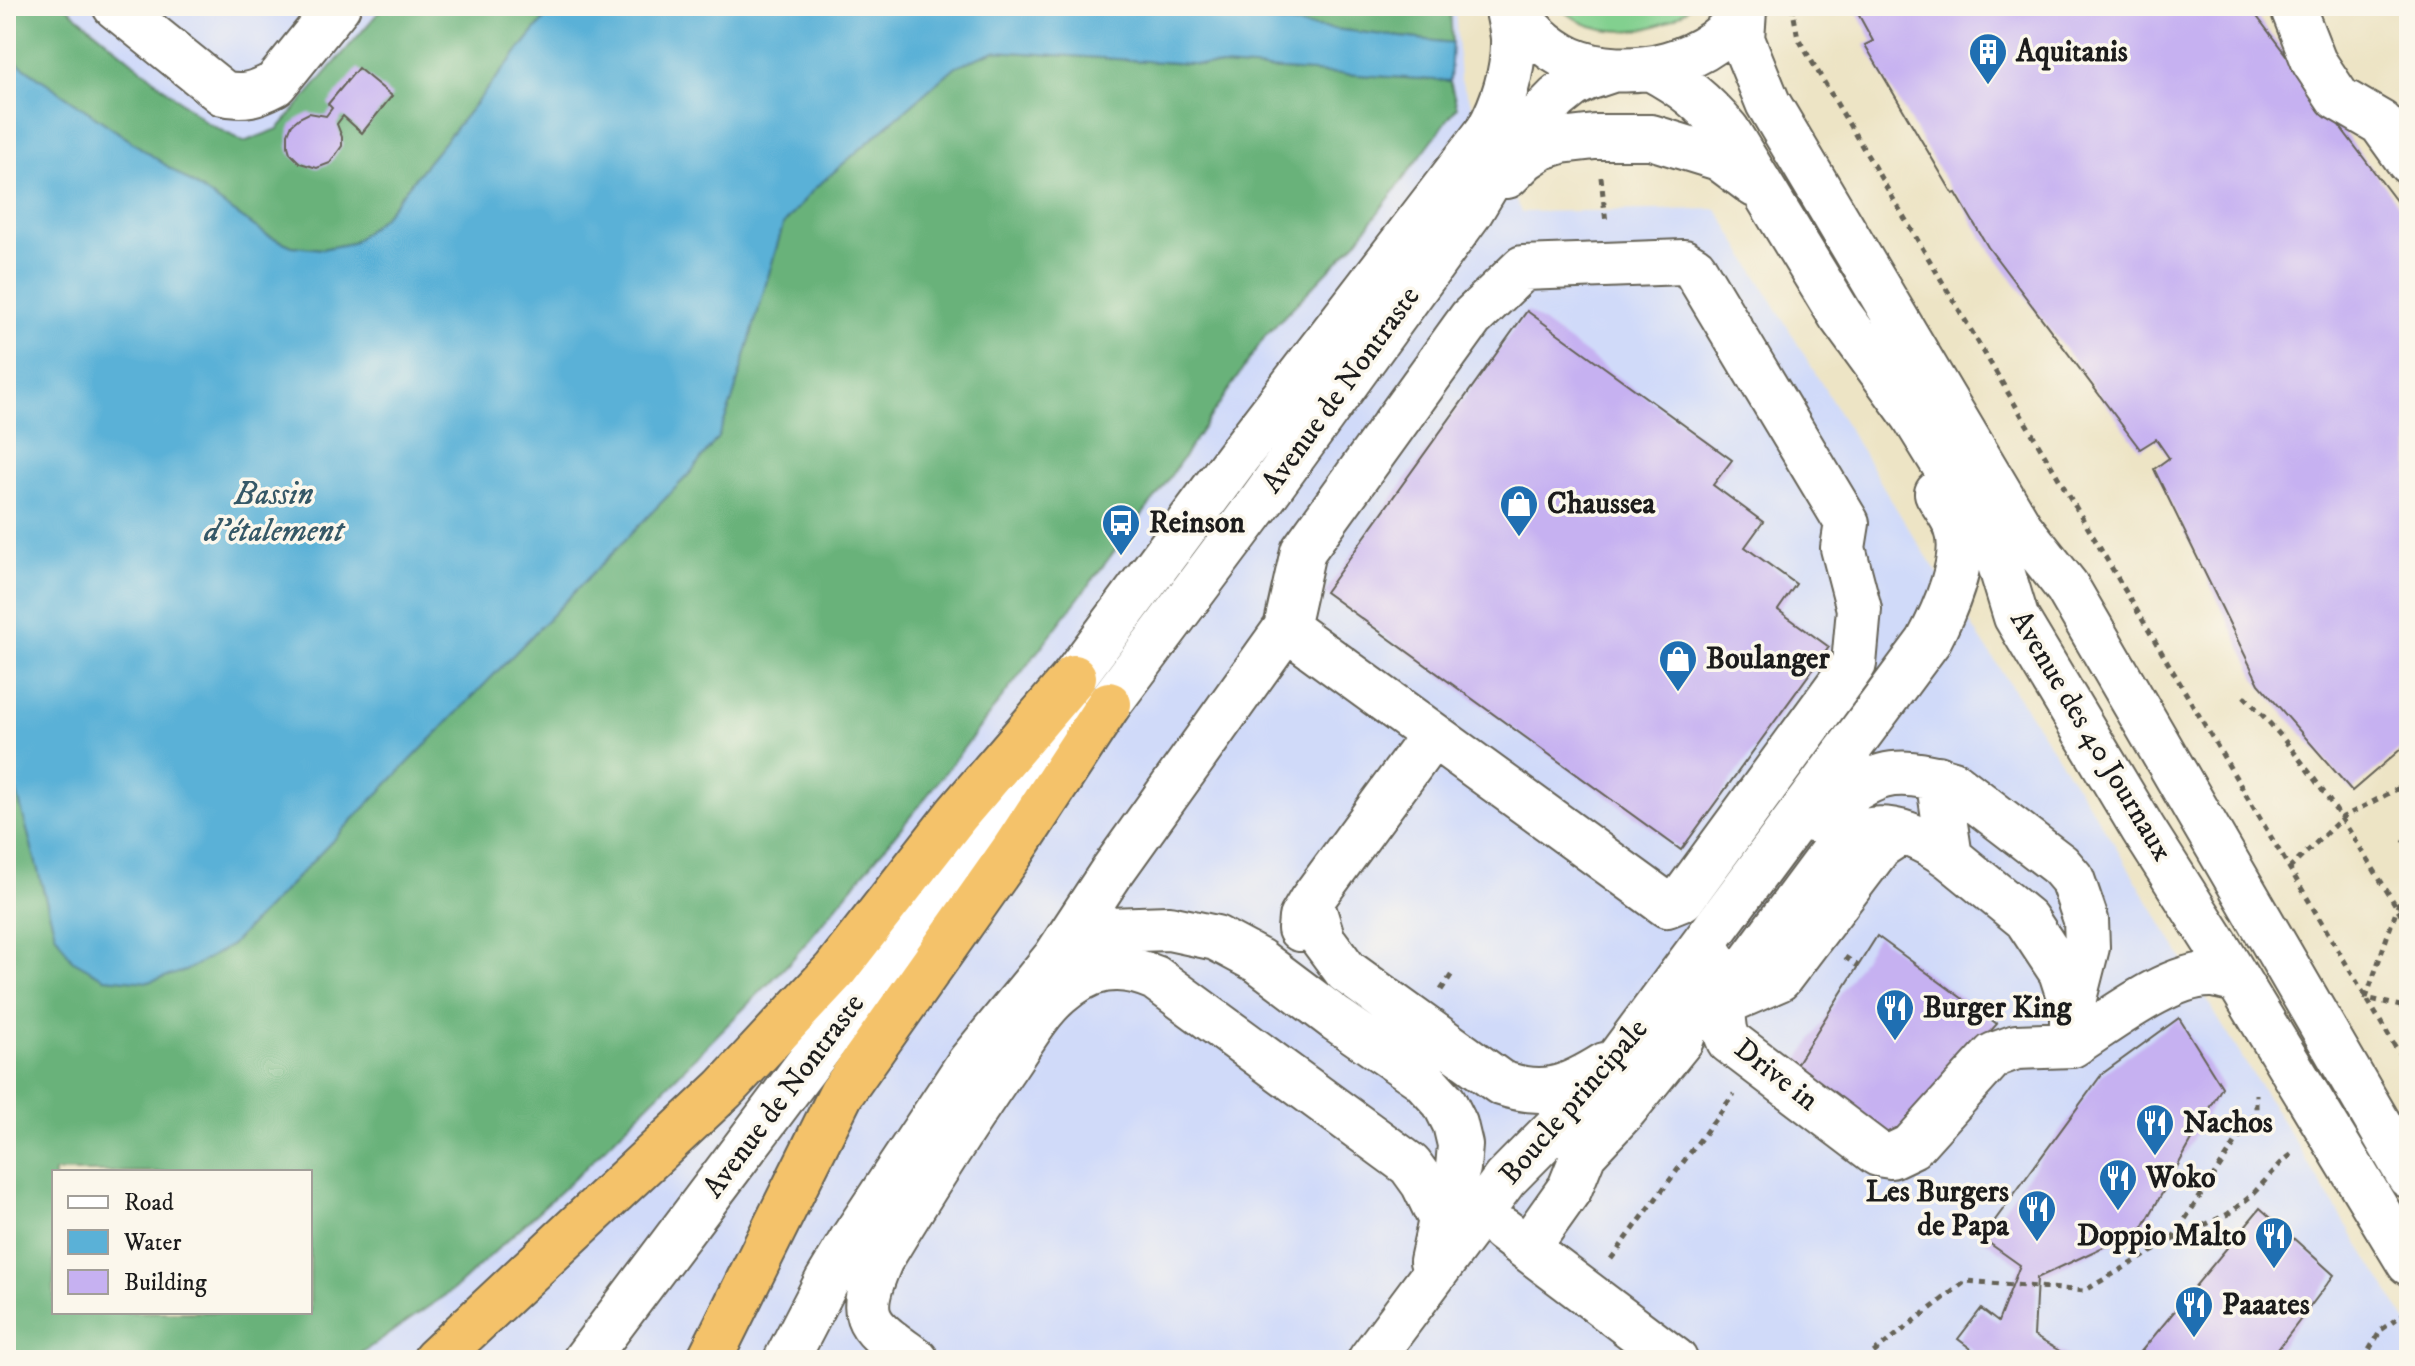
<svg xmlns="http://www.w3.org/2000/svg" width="2415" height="1366" font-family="'IM FELL DW Pica',serif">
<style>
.built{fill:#d0daf9;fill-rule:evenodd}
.green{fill:#82d08f;stroke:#4f7656;stroke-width:2}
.forest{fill:#69b27a;stroke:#42674b;stroke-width:2;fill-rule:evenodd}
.water{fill:#5ab1d7;stroke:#3b667a;stroke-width:2}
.building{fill:#c6b1f1}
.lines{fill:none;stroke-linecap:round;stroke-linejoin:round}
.minor-casing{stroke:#656257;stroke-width:48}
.highway-casing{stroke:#656257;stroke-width:48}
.path{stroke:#656257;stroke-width:5;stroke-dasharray:6 6;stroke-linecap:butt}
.minor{stroke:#fff;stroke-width:44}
.highway{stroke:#f4c26a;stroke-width:44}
.labels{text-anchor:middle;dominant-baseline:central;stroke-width:7;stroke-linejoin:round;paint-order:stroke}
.poi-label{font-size:30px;font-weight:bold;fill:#1c1c1c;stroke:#fbf7ec;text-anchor:start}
.street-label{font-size:30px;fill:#1c1c1c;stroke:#fbf7ec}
.water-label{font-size:32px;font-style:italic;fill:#355867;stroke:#fbf7ec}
</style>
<rect width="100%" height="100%" fill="#fbf7ec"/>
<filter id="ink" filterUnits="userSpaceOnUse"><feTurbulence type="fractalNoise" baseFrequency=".0125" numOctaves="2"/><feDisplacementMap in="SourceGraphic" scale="16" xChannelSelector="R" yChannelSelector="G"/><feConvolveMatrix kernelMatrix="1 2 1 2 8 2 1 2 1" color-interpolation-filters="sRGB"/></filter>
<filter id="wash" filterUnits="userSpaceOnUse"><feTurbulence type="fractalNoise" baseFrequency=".006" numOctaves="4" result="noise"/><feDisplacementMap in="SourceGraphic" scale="32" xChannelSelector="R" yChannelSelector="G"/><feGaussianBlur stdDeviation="1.8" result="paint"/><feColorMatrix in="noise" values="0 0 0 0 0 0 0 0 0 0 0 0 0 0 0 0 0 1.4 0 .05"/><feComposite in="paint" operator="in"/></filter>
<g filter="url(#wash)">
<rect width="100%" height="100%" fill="#ede4c5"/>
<path class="built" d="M6,6H1455L1460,79L1521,212L1717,209L1905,523L2115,845L2222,1025L2409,1325V1360H6ZM54,1172H310V1312H54Z"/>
<path class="green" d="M1556,6H1690C1664,32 1616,37 1583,23C1574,19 1565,11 1556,6Z"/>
<path class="forest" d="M6,6H65L207,123L244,142L278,129L384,6H555L383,217L352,243L322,249L292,246L267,235L6,55Z
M1139,6H1450L1452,43Z
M995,51L1450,81L1457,107L1356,242L1266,335L1159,493L920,805L790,962L578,1175L454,1289L351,1360H8L6,1358V752L55,933L230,946L691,472L718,437L732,401L783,225L814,189L956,66ZM54,1172H310V1312H54Z"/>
<path class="water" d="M555,6H1139L1452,43L1450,81L995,51L956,66L814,189L783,225L732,401L718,437L691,472L230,946L185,971L148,982L104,978L72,960L55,933L6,752V55L267,235L292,246L322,249L352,243L383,217Z"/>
<g id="blocks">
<path class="building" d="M1862,6H2249L2409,218V742L2352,791L2259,684L2154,469L2169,458L2156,439L2140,449L1988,247L1956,193L1953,194L1865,45L1873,41L1856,10Z
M358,68L392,96L362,133L343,116L337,124L342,137V146L330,163L317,168L300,163L290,153L288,146V134L292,124L299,118L309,113L326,116L332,108L328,104Z
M1527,311L1732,460L1713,485L1763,522L1745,547L1796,584L1778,610L1829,647L1681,850L1325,592Z
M1877,936L1997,1024L1892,1140L1795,1066Z
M2179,1018L2222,1087L2142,1229L2037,1278L2034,1336L2075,1360H1968L1974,1351L1958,1339L1981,1309L1998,1322L2020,1265L1982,1238L2102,1074Z
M2260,1208L2334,1275L2270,1360H2134Z"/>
</g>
</g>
<g filter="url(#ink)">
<use href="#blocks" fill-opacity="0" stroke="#656257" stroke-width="2"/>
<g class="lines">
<defs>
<path id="minor" d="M115,6L223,93C243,98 256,94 275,84L338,6
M1509,6C1527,27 1544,47 1570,59C1627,84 1716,64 1746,6
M2292,6L2314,62L2338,98L2381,123L2409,162
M1744,11L1742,39L1768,103L2021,529L2067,587L2409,1176
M1652,69C1684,86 1703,102 1727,130L1840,315L1913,415L1995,548L2016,617L2143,829L2216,944L2409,1263
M1507,176L1525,158L1542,147L1561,141L1595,137H1651L1719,158L1755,185
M1082,731L1109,704L1260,502L1471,211L1510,146L1557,98L1572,86L1585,79L1612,70
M1938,778L1950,857L2026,919L2061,972L2072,1006
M1812,820C1869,779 1881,761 1953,783L2060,865L2072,879L2086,920L2087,947L2072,1006V1045
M1950,857C1915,832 1871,814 1835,848L1732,987C1724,1006 1720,1022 1729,1041L1878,1154L1891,1156L1912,1146L1994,1055L2016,1047L2072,1045
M1311,901L1323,940L1346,971L1501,1083C1545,1098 1568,1088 1605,1065
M1300,929L1301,918L1311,901L1432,736
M1055,958L1111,873L1286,628L1303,551L1471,318L1523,268L1684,262L1694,268L1847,523L1843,548L1859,609L1854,664L1682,899L1667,905L1286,628
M1726,1002L1779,979L1880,846L1901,832
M2072,1045C2107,1023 2170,973 2212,975C2220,976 2229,979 2237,980
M1503,1230L1675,1360
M1528,1247L1570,1188L1584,1153L1626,1108L1681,1040L1712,957
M585,1360L982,832L1074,677L1236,459L1488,131C1503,104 1514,70 1513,38C1512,28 1509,16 1507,6
M786,1360L827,1281L851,1241L969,1063L1055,958L1109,930L1169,928L1216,938L1259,961L1336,1019L1422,1078L1444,1102L1455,1124L1460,1145L1458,1168L1441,1220L1432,1261
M916,1360C867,1324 854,1321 881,1259C921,1193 963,1127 1007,1063C1023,1040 1038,1012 1059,994C1090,967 1118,962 1155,978L1410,1165L1423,1183L1441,1220
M1370,1360L1505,1179L1586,1097L1621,1055L1928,642C1943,614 1969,558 1956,526C1952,515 1943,504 1937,493"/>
<path id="highway" d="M435,1360L724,1089L835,970L957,814L1074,677
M709,1360L841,1094L1012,852L1109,704"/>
</defs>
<use href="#minor" class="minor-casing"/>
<use href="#highway" class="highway-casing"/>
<path class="path" d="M1796,6L1793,11L1798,38L2409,1070
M1601,177L1606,223
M2244,696C2312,763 2359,846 2409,927
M2404,843L2409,833
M2289,869L2343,817L2409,783
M2409,880L2397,908L2366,998L2409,1008
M1845,957L1858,966
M1441,990L1452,974
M2172,1239L2256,1112V1094
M1611,1259L1734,1094
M1864,1360L1966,1281L2084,1291L2172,1240L2228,1214L2251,1196L2283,1161L2296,1151
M2363,1360L2381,1330L2409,1310"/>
<use href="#minor" class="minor"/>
<use href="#highway" class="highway"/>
</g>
</g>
<defs>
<symbol id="building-pin" viewBox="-11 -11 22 30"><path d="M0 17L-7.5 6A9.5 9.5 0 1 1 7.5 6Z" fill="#1f6fb2" stroke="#fbf7ec"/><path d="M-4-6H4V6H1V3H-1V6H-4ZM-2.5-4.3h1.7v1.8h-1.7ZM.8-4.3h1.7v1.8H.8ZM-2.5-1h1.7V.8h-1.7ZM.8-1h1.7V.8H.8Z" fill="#fff"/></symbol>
<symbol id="shop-pin" viewBox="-11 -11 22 30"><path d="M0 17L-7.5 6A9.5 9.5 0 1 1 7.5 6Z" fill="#1f6fb2" stroke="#fbf7ec"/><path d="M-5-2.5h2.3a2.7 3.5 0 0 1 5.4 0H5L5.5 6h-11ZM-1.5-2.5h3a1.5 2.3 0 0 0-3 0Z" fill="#fff"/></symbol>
<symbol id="bus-pin" viewBox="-11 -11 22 30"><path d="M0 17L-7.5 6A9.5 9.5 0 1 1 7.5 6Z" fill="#1f6fb2" stroke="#fbf7ec"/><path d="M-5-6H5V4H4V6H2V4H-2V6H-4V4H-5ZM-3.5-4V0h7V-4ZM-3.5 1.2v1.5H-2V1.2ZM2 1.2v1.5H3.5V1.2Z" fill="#fff"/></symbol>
<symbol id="restaurant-pin" viewBox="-11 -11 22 30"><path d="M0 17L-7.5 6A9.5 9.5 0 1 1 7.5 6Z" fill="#1f6fb2" stroke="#fbf7ec"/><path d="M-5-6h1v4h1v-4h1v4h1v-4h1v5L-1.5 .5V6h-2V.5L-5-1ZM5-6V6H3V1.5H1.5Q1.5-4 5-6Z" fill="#fff"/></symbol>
</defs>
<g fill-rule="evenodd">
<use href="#building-pin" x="1966" y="30" width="44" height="60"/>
<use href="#shop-pin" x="1497" y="482" width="44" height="60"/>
<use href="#bus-pin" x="1099" y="501" width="44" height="60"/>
<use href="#shop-pin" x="1656" y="637" width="44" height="60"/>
<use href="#restaurant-pin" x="1873" y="986" width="44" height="60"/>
<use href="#restaurant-pin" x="2133" y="1101" width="44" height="60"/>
<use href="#restaurant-pin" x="2096" y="1156" width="44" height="60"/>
<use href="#restaurant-pin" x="2015" y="1187" width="44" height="60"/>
<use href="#restaurant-pin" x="2252" y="1214" width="44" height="60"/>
<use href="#restaurant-pin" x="2172" y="1283" width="44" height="60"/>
</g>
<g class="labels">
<g class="poi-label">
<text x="2016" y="52">Aquitanis</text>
<text x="1547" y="504">Chaussea</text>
<text x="1149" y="523">Reinson</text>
<text x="1706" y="659">Boulanger</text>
<text x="1923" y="1008">Burger King</text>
<text x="2183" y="1123">Nachos</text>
<text x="2146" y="1178">Woko</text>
<text x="2009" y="1192" text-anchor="end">Les Burgers<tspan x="2009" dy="34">de Papa</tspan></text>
<text x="2246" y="1236" text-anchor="end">Doppio Malto</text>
<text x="2222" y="1305">Paaates</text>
</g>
<g class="street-label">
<text transform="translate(1341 390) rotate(-54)">Avenue de Nontraste</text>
<text transform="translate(2091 736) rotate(59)">Avenue des 40 Journaux</text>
<text transform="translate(1776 1075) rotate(38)">Drive in</text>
<text transform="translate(784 1096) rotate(-53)">Avenue de Nontraste</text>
<text transform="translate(1574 1102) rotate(-49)">Boucle principale</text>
</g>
<g class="water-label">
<text x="274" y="495">Bassin<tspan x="274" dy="37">d'étalement</tspan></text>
</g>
</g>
<rect width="2415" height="1366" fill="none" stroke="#fbf7ec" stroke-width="32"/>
<rect x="52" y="1170" width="260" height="144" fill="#fbf7ec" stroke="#a29f99" stroke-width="2"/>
<rect x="68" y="1196" width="40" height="12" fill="#ffffff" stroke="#a29f99" stroke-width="2"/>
<text x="124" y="1210" font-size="24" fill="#1c1c1c">Road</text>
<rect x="68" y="1230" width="40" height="24" fill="#5ab1d7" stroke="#a29f99" stroke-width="2"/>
<text x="124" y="1250" font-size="24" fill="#1c1c1c">Water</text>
<rect x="68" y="1270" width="40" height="24" fill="#c6b1f1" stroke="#a29f99" stroke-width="2"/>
<text x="124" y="1290" font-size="24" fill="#1c1c1c">Building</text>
</svg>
